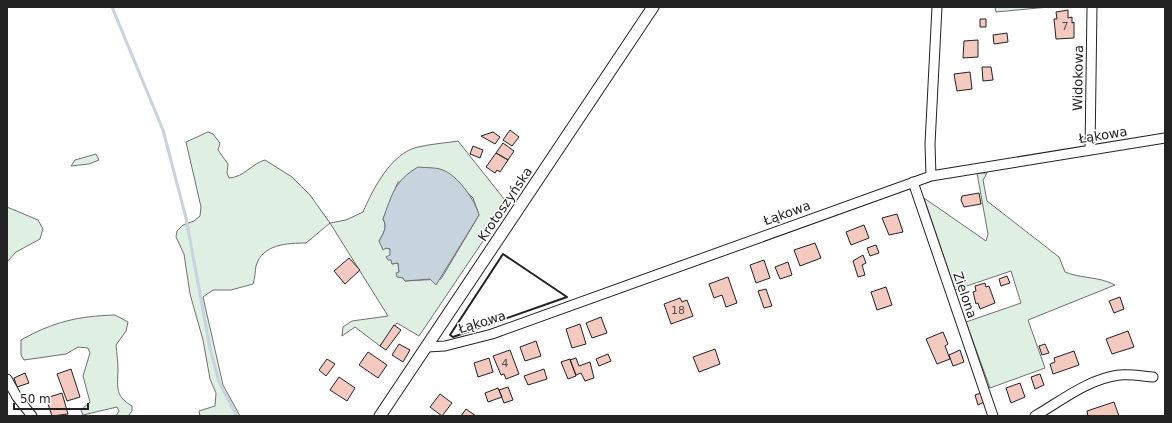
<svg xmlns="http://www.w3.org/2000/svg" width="1172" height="423" font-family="'DejaVu Sans',sans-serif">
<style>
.green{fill:#e0efe3;stroke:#6f6f6f;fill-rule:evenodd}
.water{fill:#c7d3dd;stroke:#6f6f6f}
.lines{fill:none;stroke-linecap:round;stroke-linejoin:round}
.stream{stroke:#c7d3dd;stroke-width:3}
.building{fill:#f3c9c0;stroke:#222}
.minor-casing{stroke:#222;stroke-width:11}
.tertiary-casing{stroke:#222;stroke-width:13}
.minor{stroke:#fff;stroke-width:9}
.tertiary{stroke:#fff;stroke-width:11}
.wall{stroke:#222;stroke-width:2}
.labels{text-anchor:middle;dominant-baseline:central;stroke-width:3;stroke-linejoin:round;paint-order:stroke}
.number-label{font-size:11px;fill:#564c4a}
.street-label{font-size:13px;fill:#222;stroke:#fff}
</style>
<rect width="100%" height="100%" fill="#fff"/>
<path class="green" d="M995,7H1049L996,12Z
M208,132L213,134L220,143L218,150L228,164L227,173L229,178C245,177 252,163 265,160L292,177L310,195L330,223L346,220L363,212C373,189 391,153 418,147C431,144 445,143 458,141L508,204L419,336L397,323L380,346L355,327L342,336L343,327L352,321L388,316L330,223L306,243C288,243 262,244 256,266C255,272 255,278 253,284L231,290H213L203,297L223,385L240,416H200L199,411L215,406L216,393L210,379L203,340L190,294L184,254L176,237L177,231L183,225L194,221L200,216L201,207L186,142ZM398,182L462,188L473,198L479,215L441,279L405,281L399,272L398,263L392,264L390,249L386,248L379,241C383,234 388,227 383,219Z
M96,154L99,160L89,164L71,166L75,160Z
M977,173H987L983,180L987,201L1059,257L1065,272C1082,279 1098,276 1115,285L1028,320L1045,368L990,388L966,322L1021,303L1011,271L955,290L924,198L986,241L988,234Z
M7,207L38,220L43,229L40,239L16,252L7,262Z
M115,315L128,322L126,331L116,345C117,354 118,363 118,371C117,388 116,397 132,406V411L128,416H116L119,411L117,407L83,415L81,410L90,402L83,376L90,353L88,348L78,347L66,354L24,360L21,355V340C53,322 78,316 115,315Z"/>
<path class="water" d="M418,167C426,168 435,167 443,170C458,176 475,200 479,215L436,285L430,279L405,281L403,278L397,277L396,273L399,272L398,263L392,264L391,260H388L386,257L390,255V249L386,248L383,250L379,241C383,234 388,227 383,219C392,195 394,181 418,167Z"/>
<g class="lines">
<path class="stream" d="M112,7L163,130L186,218L210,348L219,382L237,416"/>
</g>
<path class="building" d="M1068,10V18L1072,17V23L1074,22V38L1056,39L1054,19H1057L1056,12Z
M980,19H986V27H980Z
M1007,33L1008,42L994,44L993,35Z
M978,40V57L963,58L964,41Z
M982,67H991L993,80L983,81Z
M970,72L972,89L957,91L954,74Z
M510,130L519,137L512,146L503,140Z
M493,132L500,137L495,144L481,136Z
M503,143L514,151L508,160L496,153Z
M473,146L483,150L480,158L470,154Z
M496,153L508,160L500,172L497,170L495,173L486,167Z
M979,193L981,204L964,207L961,200L962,196Z
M897,214L903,232L889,235L882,218Z
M864,225L869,238L851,245L846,232Z
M815,243L821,258L800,266L794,250Z
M876,245L879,253L870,256L867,248Z
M863,255L866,263L862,265L865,275L858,277L853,261Z
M349,258L360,270L345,284L334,271Z
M764,260L770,278L756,283L750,265Z
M788,262L792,275L780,279L775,267Z
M1007,276L1010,283L1001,286L999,279Z
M728,277L737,303L726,307L722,295L714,298L709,284Z
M985,283L986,287L989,286L995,303L980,309L978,303L976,304L973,292L976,291L975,286Z
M886,287L892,305L877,310L871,292Z
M766,289L772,306L764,308L758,291Z
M1120,297L1124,309L1114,313L1109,301Z
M680,298L682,302L687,300L693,316L671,324L664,304Z
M601,317L607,333L592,338L586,323Z
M580,324L586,344L572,348L566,329Z
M394,325L401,330L386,350L380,346Z
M1128,331L1134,347L1112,354L1106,339Z
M943,332L948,344L945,346L950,359L937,364L926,339Z
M536,341L541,356L525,361L520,347Z
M399,344L410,350L403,362L392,355Z
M1045,344L1049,353L1042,355L1039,346Z
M715,349L720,364L699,372L693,357Z
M510,350L519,374L506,379L504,374L501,375L493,356Z
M960,350L964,362L953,366L949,355Z
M1074,351L1079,365L1053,374L1050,364L1055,362L1054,358Z
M368,352L387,365L378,378L359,365Z
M608,354L611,361L599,366L596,359Z
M489,358L493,372L478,377L474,363Z
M576,358L579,366L590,362L594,378L585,381L581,373L576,375L570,360Z
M327,359L335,364L326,376L319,370Z
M570,359L576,376L568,379L561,362Z
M71,369L80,397L67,401L57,374Z
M544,369L547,379L528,385L524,376Z
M25,373L29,383L17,387L14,378Z
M1040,374L1044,385L1035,389L1031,377Z
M339,377L355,388L347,401L330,390Z
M1020,383L1025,397L1011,403L1006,388Z
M508,387L513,400L504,403L499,390Z
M498,388L502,397L488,402L485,393Z
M62,393L68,414L52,416L46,398Z
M981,393L984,402L978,405L975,395Z
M440,394L452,403L442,416L430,407Z
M1114,402L1119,416H1088L1087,411Z
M466,409L476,416H461Z"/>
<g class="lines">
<defs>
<path id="minor" d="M1090,150L1092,7
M931,176L930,144L937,7
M913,182L993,416
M427,347L445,346L492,334L931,176L1165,138
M7,379L17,397L32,416
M1035,416C1061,401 1088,379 1119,375C1130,374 1142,376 1153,377"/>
<path id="tertiary" d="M380,416L653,7"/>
</defs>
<use href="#minor" class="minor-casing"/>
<use href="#tertiary" class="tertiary-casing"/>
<use href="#minor" class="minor"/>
<use href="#tertiary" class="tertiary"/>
<path class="wall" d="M503,254L567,297L453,337L450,335Z"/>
</g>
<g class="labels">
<g class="number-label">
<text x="1065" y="26">7</text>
<text x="678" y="310">18</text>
<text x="505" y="363">4</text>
</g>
<g class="street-label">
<text transform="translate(1078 78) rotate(-89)">Widokowa</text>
<text transform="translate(1103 135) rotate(-9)">Łąkowa</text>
<text transform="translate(505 204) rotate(-56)">Krotoszyńska</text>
<text transform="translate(787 213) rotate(-20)">Łąkowa</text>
<text transform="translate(965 295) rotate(71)">Zielona</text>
<text transform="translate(482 322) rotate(-17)">Łąkowa</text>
</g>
</g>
<rect width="1172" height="423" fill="none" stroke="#222222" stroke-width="16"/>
<path d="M14 403v6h74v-6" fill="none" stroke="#222222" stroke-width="2"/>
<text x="20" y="403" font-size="12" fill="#222222" stroke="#ffffff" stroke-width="3" paint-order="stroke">50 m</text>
</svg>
